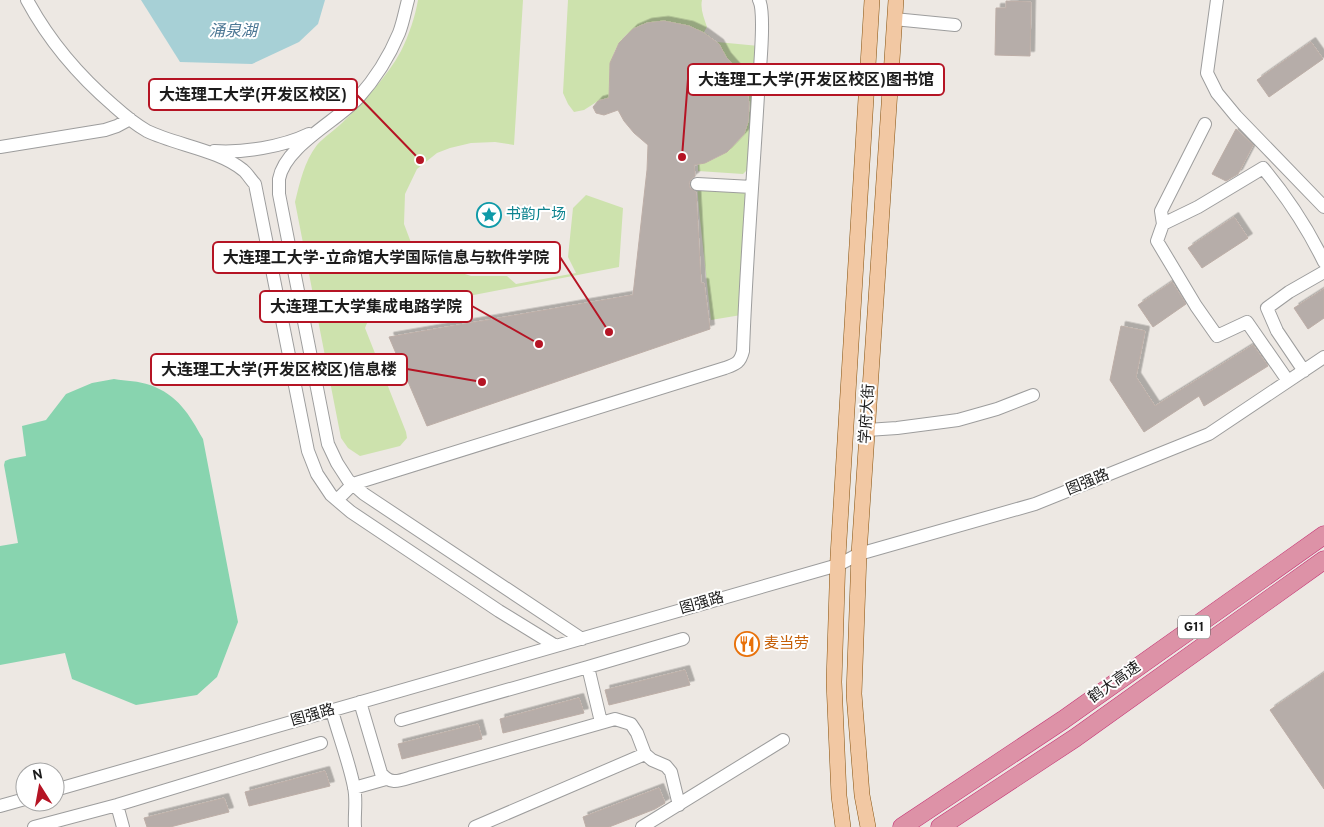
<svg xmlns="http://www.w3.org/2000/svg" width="1324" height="827" font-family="Overpass,'Noto Sans SC',sans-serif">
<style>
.grass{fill:#cde2ad}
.pitch{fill:#88d4af}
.water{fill:#a7d0d6}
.building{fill:#b6ada9;stroke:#bdaea7;filter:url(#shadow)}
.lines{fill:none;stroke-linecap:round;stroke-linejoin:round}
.minor-casing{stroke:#9d9d9d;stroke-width:14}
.major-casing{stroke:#86520f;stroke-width:16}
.highway-casing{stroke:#c53575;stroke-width:19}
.minor{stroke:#fff;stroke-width:12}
.major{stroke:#f2c8a3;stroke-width:15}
.highway{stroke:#dd92a7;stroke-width:18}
.labels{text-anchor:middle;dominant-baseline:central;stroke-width:4;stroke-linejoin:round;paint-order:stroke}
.shield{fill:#fff;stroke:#606060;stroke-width:1}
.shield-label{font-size:14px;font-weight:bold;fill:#1c1c1c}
.culture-label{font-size:15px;fill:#0d838f;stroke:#fff;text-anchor:start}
.street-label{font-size:15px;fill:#1c1c1c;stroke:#fff}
.food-label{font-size:15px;fill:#c56008;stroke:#fff;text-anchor:start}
.water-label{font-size:16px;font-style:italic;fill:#4c7794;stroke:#fff}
.leader{fill:none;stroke:#b51424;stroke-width:2}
.callout-dot{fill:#b51424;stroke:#fff;stroke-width:2}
.callout{fill:#fff;stroke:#b51424;stroke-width:2}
.callout-label{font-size:16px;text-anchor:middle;font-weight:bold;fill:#1c1c1c}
</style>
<defs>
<filter id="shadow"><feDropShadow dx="4.5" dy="-4.5" stdDeviation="0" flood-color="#0004"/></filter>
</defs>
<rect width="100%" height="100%" fill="#ede8e3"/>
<path class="grass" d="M418,0H523L514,145L495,142L471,143L450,148L437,153L417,169L405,194L404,224L413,248L437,265L471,276H507L516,284L576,273L568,257L573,208L586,195L623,208L619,267L453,299L371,313L365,328L406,432L407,438L400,446L360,456L348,448L341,438L295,202C300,182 304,162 317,145C324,137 335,130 343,122C364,101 387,77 401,51C409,35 415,17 418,0Z
M568,0H702C700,9 704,18 707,27L704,32L717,42L759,46L749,168L743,174L698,171V163C713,162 726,153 737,142C739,139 743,137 744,133C753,116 751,91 741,74C737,68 730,63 726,57C723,53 722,47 718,44C714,38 705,34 699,31C666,16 627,17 613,56C608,69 610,85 609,98L598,101L584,110L574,112L568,104L563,93Z
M697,184L749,193L741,315L711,320L699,210Z"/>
<path class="pitch" d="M114,379C126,381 139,381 150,385C178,395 189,414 203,439L238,622L217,677L197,695L136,705L72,679L65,653L0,665V546L18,543L4,465L5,461L10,459L26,456L22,426L46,420L66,394L92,383Z"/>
<path class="water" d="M141,0H325L318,24L299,42L252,64L180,62Z"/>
<path class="building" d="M1006,1L1031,2L1030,56L995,55L996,8H1006Z
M664,21L689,26L704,33L719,44L726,57L741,74L746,88L749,103L748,122L744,134L727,152L705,163L694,165L695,176L691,179L689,183L690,188L696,192L701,283H704L710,329L427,426L389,337L633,295L647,170L648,145L634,133L624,121L618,110L604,115L596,113L593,107L598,101L609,98L610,63L619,43L633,29L647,23Z
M1311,42L1323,59L1269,97L1257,80Z
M1236,129L1253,145L1238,174L1226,181L1212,174Z
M1234,217L1248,238L1202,268L1188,248Z
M1172,282L1186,304L1153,327L1138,305Z
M1324,289V318L1308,329L1294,308Z
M1121,326L1145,331L1136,377L1155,406L1253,345L1268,366L1204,406L1199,396L1144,432L1110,380Z
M685,670L690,685L609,705L605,690Z
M1324,673V789L1270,710Z
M579,698L584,713L503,733L500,719Z
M478,724L482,739L402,759L398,744Z
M325,771L330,786L249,806L245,792Z
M659,788L665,803L655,809L609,827H586L583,817Z
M224,798L229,812L170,827H147L144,818Z"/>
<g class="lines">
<defs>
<path id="minor" d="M27,0C49,41 79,76 114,106C124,115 135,124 147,131C176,145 219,150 243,170C247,173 251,180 255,184L308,451L317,474L331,495L351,512L499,611L556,646
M408,0C405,11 403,23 399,33C389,57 375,79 358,98C337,121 285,146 279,179C279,184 279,189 279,194L328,444L337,463L348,480L364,494L582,639
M1217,0L1207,73L1217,93L1236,116L1324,207
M894,19L955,25
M0,147L105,130L117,126L130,119
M214,151C243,153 282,147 309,134
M697,184L752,187
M1163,224L1161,211L1205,124
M1304,371L1277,331L1267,308L1289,292L1324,272
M1288,381L1247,322L1217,336L1196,306L1157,241L1163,224L1198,207L1263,168C1287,197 1308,229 1324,262
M867,430L897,428L958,420L997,409L1033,395
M337,500L353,484L725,368C736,364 740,363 743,351C746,265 753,180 758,95C759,77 766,13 759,0
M588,667L683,639
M360,702L381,773C390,785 399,781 412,777L615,719L631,724L637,733L645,754L652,760L666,766L671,772L679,805
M332,711C339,736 349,762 354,787C357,801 354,814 355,827
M401,720L588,667L601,722
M354,788L386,779
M55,790L838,565L859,554L1035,504L1209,434L1324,357
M117,805L123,827
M0,806L25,799
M34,827L117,805L321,743
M475,827L645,754
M642,827L783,740"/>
<path id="major" d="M843,827L839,796L834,682L838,556L872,0
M868,827L862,795L854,694L859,554L896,0"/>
<path id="highway" d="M902,827L1063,720L1324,535
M940,827L1075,738L1324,560"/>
</defs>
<use href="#minor" class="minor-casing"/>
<use href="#major" class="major-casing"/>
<use href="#highway" class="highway-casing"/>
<use href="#minor" class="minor"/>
<use href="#major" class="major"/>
<use href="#highway" class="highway"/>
</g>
<defs>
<symbol id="sight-ring" viewBox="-11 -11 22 22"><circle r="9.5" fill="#fff" stroke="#0f9aa8" stroke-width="1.5"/><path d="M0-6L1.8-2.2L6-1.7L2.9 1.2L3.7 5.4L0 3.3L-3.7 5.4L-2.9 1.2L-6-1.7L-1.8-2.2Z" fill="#0f9aa8"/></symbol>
<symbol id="restaurant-ring" viewBox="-11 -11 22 22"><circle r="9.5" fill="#fff" stroke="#e8710a" stroke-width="1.5"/><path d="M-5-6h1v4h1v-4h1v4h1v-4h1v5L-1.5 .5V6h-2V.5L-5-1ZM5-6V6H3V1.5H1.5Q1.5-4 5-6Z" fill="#e8710a"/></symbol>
</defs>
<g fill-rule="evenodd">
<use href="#sight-ring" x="475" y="201" width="28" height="28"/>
<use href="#restaurant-ring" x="733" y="630" width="28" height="28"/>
</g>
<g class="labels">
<rect class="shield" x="1178" y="615.5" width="32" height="23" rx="4"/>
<g class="shield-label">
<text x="1194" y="627">G11</text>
</g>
<g class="culture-label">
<text x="506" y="215">书韵广场</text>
</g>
<g class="street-label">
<text transform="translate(868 414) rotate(-86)">学府大街</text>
<text transform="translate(1088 483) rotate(-22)">图强路</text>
<text transform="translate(702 604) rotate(-16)">图强路</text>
<text transform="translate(1115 683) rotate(-35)">鹤大高速</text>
<text transform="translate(313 716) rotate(-16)">图强路</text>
</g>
<g class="food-label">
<text x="764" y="644">麦当劳</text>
</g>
<g class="water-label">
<text x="233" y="32">涌泉湖</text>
</g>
</g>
<path class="leader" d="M682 157L688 79M420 160L357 95M609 332L560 257M539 344L472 306M482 382L407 369"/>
<g class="callout-dot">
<circle cx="682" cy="157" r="5"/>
<circle cx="420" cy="160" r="5"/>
<circle cx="609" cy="332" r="5"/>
<circle cx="539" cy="344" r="5"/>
<circle cx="482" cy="382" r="5"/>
</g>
<g class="callout">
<rect x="688" y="64" width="256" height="31" rx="5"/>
<rect x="149" y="79" width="208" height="31" rx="5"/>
<rect x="213" y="242" width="347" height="31" rx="5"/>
<rect x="260" y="291" width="212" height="31" rx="5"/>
<rect x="151" y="354" width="256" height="31" rx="5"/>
</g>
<g class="callout-label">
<text x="816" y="85">大连理工大学(开发区校区)图书馆</text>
<text x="253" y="100">大连理工大学(开发区校区)</text>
<text x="386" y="263">大连理工大学-立命馆大学国际信息与软件学院</text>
<text x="366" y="312">大连理工大学集成电路学院</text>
<text x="279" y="375">大连理工大学(开发区校区)信息楼</text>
</g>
<g transform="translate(40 787) rotate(349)"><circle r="24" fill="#ffffff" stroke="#a4a4a4"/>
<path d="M0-4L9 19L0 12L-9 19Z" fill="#b51424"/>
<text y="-8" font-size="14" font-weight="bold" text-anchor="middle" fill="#1c1c1c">N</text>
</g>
</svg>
